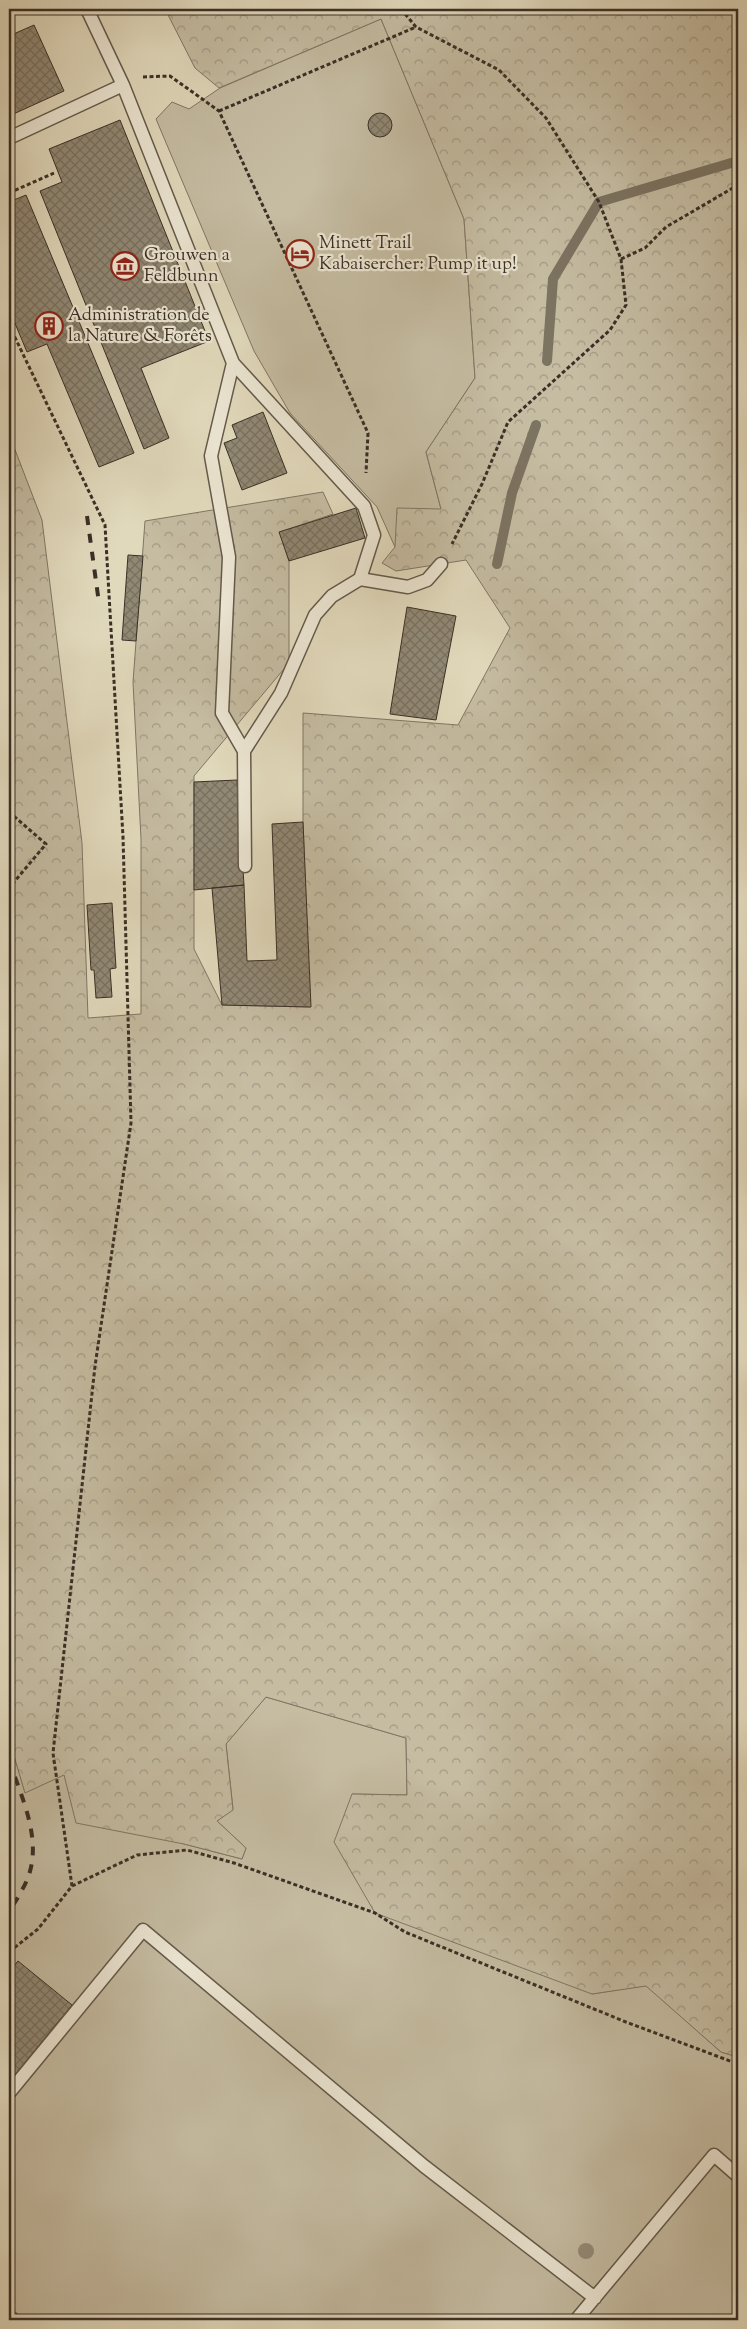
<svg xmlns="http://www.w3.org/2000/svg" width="747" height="2329" font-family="'Sorts Mill Goudy',serif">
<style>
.green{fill:#c5bca2;stroke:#807664}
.forest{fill:url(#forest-crowns);stroke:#807664}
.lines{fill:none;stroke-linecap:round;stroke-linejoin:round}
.stream{stroke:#7c7361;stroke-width:10}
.building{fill:url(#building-cross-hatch);stroke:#3a3026}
.service-casing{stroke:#645a4c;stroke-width:15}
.path{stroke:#3a3026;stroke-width:3;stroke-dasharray:4 2.5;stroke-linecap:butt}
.service{stroke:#ece6d3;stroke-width:12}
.rail{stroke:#3a3026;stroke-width:4;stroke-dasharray:9 9;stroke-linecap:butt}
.tree{fill:#958b77}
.labels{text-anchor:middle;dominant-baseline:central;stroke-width:4.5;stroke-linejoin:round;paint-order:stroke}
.poi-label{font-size:18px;fill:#3a3026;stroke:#ece6d3;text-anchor:start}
</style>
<defs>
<pattern id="forest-crowns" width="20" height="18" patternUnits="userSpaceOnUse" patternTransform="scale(1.25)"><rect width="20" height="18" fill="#c5bca2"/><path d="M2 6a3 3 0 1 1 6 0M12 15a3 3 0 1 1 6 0" fill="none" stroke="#a19984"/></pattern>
<pattern id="building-cross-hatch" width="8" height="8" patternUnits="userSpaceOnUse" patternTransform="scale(1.25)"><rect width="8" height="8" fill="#918874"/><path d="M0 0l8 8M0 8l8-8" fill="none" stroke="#77705f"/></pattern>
</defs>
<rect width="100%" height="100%" fill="#e1d9bc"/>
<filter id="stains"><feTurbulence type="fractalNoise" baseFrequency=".004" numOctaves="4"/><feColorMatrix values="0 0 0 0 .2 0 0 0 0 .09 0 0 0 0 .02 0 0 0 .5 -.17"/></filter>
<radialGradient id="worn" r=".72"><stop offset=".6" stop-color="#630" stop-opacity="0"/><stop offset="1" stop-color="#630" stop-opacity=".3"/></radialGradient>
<path class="green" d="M381,19L464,219L475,378L426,452L441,509L395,547L377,507L290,413L254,351L156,119L172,102L189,109L220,88Z
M266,1697L406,1738L407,1795L352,1794L592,1994L646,1985L721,2052L738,2057V2320H9V1748L12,1749L25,1792L64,1774L184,1844L242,1859L246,1848L217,1821L233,1809L226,1744Z"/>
<path class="forest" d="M165,9H738V2057L721,2052L646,1986L592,1994L375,1913L334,1842L352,1794L407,1795L406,1738L266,1697L226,1744L233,1810L217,1821L246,1848L242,1859L184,1844L76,1823L64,1775L25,1793L12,1749L9,1748V434L42,520L82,843L88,1018L141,1014V839L133,682L145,521L323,492L333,514L280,532L289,561V663L194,776V949L222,1005L310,1007L303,822V713L458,725L510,628L466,560L396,571L382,563L395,547L397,508L441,509L426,452L475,378L464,219L381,19L219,88L195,68Z"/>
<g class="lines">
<path class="stream" d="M547,361L553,279L599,202L738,161
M497,564L512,493L536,425"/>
</g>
<path class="building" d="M34,25L64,91L9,116V36Z
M368 125a12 12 0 1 1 24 0a12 12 0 1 1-24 0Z
M120,120L209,341L141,368L169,438L144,449L40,191L62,182L49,149Z
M26,195L134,453L99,467L47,344L27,352L9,309V202Z
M263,412L287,473L242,490L224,443L237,438L232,425Z
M356,508L365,538L289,561L279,532Z
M128,555L143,556L136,641L122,640Z
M407,607L456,616L436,720L390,714Z
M237,780L244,885L194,890V782Z
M303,822L311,1007L222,1005L212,888L244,885L247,961L277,960L272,824Z
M112,903L116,968L110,969L112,997L96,998L94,970H91L87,905Z
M18,1961L72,2005L9,2082V1972Z"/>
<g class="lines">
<defs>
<path id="service" d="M87,9L123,85
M9,138L123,85L233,363L364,506L374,535L360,579L408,587L427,580L441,564
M233,363L211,456L229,557L222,713L244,751L281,693L315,615L332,596L360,579
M244,751L245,866
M9,2093L143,1930L424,2166L595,2298
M9,2316L14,2320
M576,2320L714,2155L738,2176"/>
</defs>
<use href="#service" class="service-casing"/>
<path class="path" d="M401,9L416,27L499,70L546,118L599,202L621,259L626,305L610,330L508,422L482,484L452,544
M143,77L170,76L219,111L368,433L366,473
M219,111L416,27
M9,179L14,190
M9,193L54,173
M621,259L645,248L666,227L738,185
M9,325L105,525L123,837L131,1123L95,1366L53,1753L72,1886L38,1929L9,1952
M9,812L46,844L9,888
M72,1886L137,1855L187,1850L234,1863L375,1913L405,1932L626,2022L738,2064"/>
<use href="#service" class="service"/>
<path class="rail" d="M87,516L99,603
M9,1760C23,1802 47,1848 22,1890C18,1897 15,1904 9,1909"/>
</g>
<circle class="tree" cx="586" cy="2251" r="8"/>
<defs>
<symbol id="hotel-ring" viewBox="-11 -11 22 22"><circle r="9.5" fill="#ece6d3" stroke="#8f2418" stroke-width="1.5"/><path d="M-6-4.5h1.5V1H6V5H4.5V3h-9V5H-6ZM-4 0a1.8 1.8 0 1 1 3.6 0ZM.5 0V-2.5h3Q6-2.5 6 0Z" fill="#8f2418"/></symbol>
<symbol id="museum-ring" viewBox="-11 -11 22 22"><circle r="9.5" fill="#ece6d3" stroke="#8f2418" stroke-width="1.5"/><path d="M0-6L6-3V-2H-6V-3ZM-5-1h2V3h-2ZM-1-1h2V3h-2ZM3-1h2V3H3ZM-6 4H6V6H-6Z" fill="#8f2418"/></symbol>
<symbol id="building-ring" viewBox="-11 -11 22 22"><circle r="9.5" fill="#ece6d3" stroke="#8f2418" stroke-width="1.5"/><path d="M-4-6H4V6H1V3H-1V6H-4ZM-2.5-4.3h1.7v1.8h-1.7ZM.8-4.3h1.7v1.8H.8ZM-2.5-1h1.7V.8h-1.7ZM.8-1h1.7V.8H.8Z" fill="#8f2418"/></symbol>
</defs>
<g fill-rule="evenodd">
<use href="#hotel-ring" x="284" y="238" width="32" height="32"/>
<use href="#museum-ring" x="109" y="250" width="32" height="32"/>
<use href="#building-ring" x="33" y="310" width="32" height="32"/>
</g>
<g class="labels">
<g class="poi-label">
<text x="319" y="244">Minett Trail<tspan x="319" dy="21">Kabaisercher: Pump it up!</tspan></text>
<text x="144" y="256">Grouwen a<tspan x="144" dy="21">Feldbunn</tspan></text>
<text x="68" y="316">Administration de<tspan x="68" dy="21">la Nature &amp; Forêts</tspan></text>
</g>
</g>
<rect width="747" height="2329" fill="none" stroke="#e1d9bc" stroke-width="30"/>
<rect x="10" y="10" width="727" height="2309" fill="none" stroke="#3a3026" stroke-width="2.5"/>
<rect x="15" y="15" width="717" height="2299" fill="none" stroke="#3a3026"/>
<rect width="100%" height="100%" filter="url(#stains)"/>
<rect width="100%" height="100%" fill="url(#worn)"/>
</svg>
